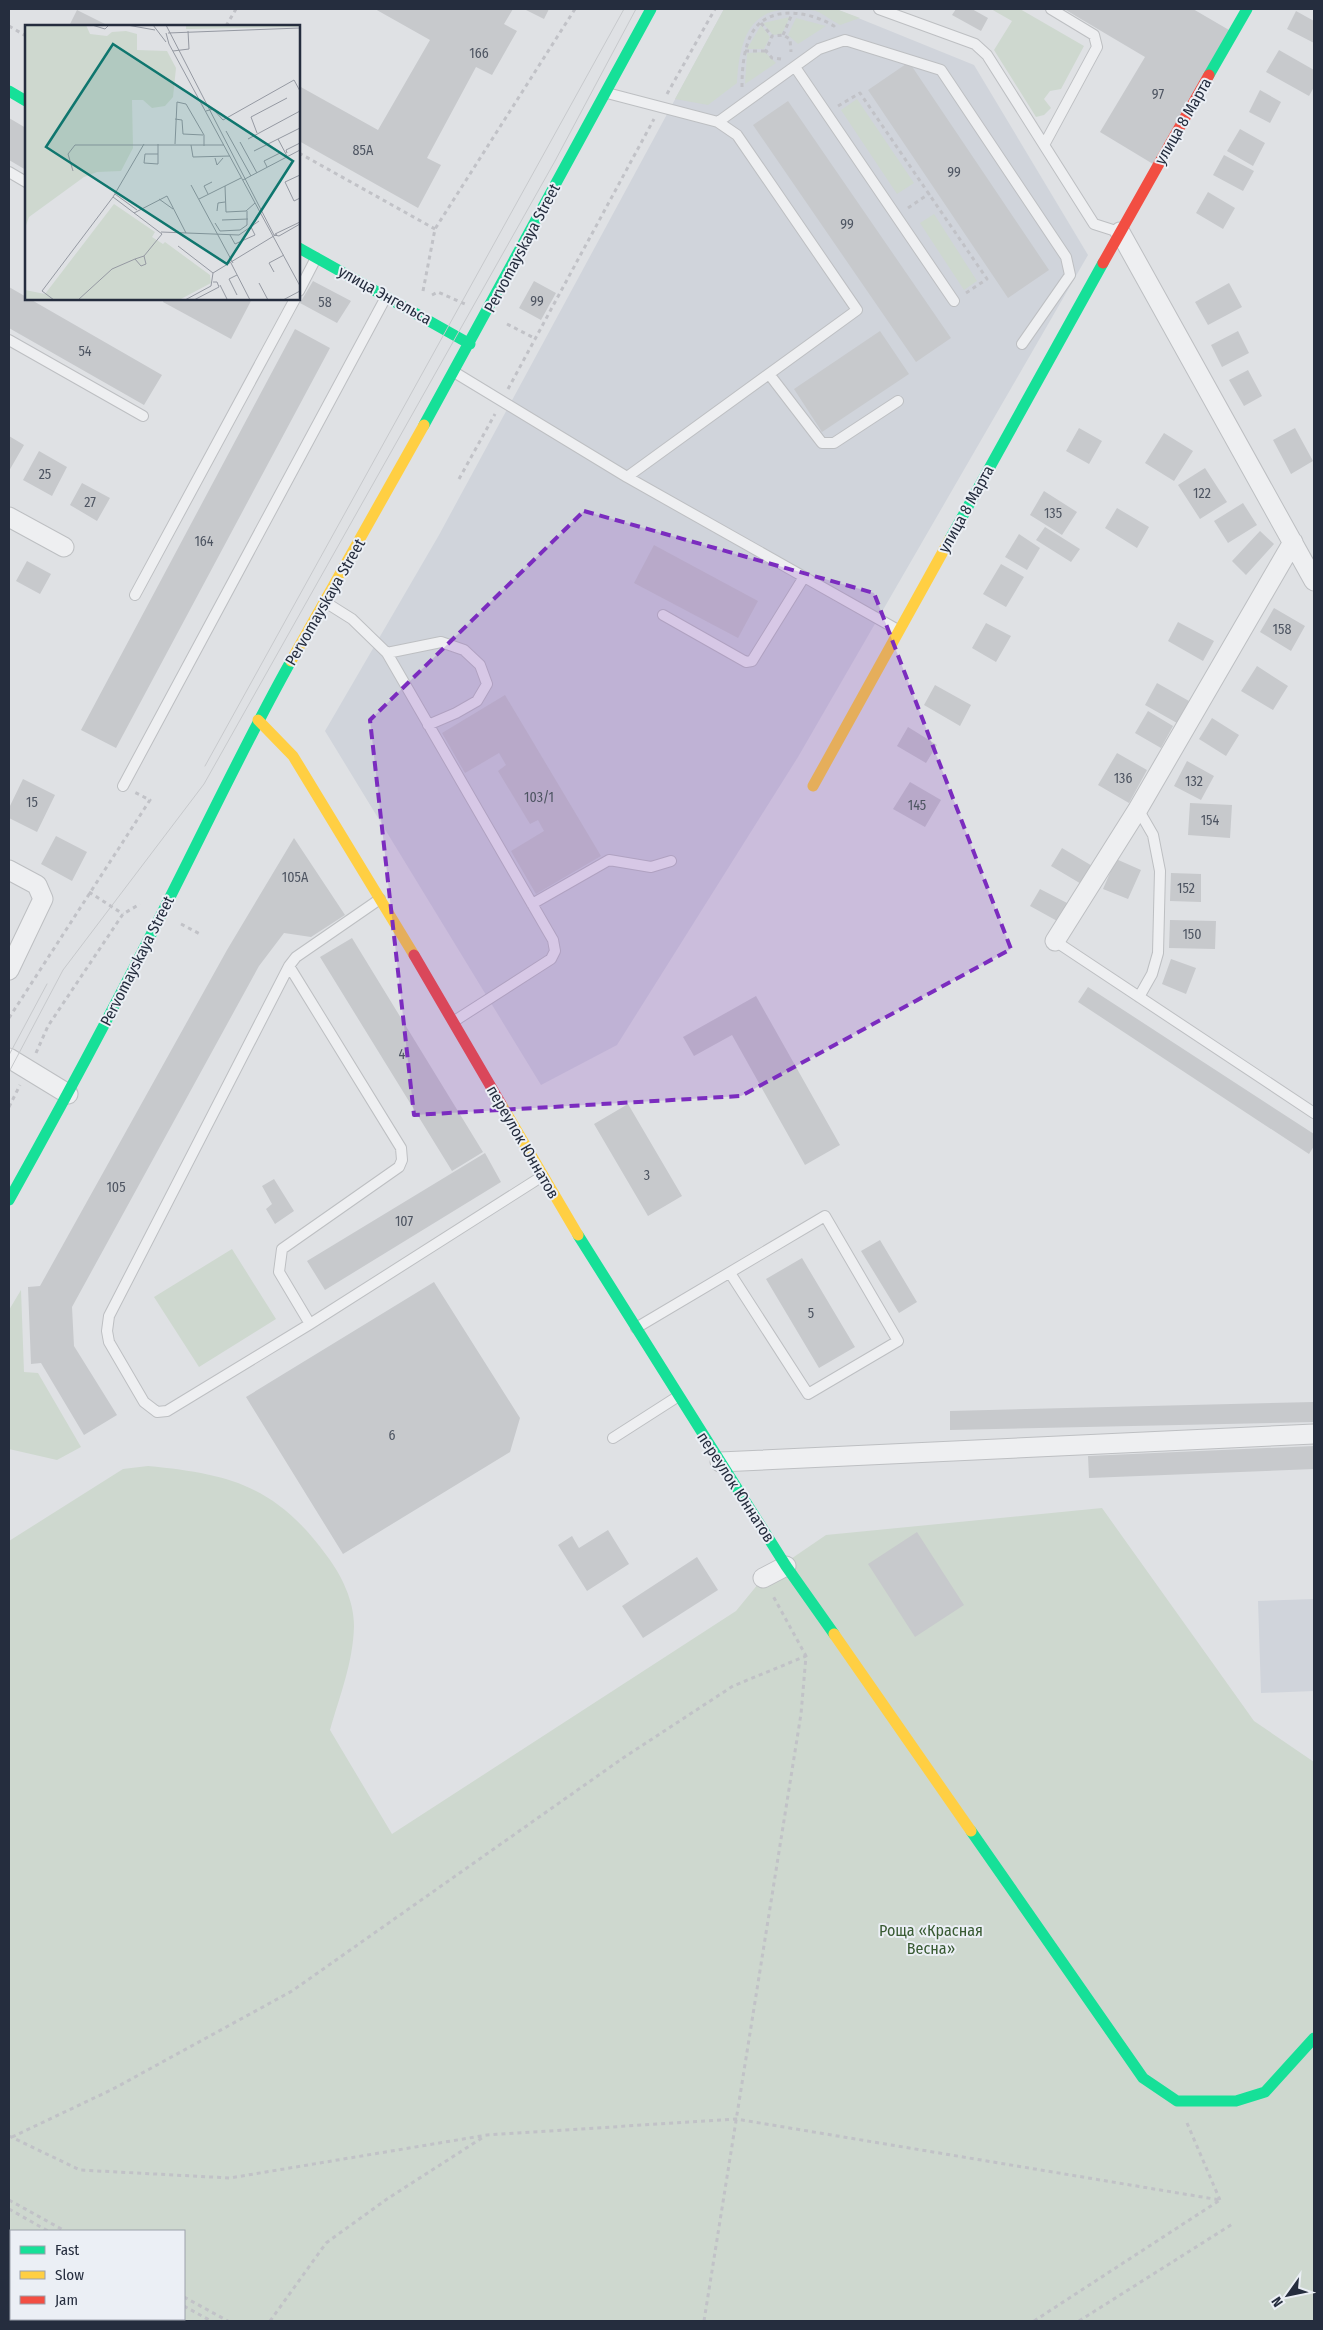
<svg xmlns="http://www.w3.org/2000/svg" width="1323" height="2330" font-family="'Fira Sans Condensed',sans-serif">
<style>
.built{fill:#d0d4db}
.green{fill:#ced8cf;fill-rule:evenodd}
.building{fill:#c7c9cc}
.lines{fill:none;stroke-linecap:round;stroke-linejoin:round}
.lane-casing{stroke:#bdbfc2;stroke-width:12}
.street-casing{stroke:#bdbfc2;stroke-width:21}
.path{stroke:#c1c2c7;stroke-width:3;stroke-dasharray:4 4;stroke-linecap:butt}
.lane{stroke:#eeeff1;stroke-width:10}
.street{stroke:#eeeff1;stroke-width:19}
.fast{stroke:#16e098;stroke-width:11}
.slow{stroke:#ffcf43;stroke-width:11}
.jam{stroke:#f24e42;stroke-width:11}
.tram{stroke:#c7c9cc;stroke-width:1}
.marked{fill:#7b2cbf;fill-opacity:0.2;stroke:#7b2cbf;stroke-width:4;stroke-dasharray:10 6;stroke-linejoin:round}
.labels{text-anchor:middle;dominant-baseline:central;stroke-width:4;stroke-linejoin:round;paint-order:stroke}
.number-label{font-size:14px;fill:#4e5562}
.street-label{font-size:16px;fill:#252d3e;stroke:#ebeff5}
.park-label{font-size:16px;fill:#385a32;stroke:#ebeff5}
.inset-road{fill:none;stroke:#9599a2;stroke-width:1}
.view{fill:#0f766e;fill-opacity:0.15;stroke:#0f766e;stroke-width:2.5}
.inset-edge{fill:none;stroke:#252d3e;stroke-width:2.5}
</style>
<rect width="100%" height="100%" fill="#dfe1e4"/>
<path class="built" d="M724,9H836L974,65L1088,255L798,757L617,1045L541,1085L325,731L439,535Z
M1314,1599V1691L1261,1693L1258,1601Z"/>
<path class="green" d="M724,9H836L860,18L840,25C832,21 824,14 816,11C809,9 799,10 792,10C747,7 739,46 737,83L708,105L675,99Z
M991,9H1020L1084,46L1061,89L1050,91L1044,99L1051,108L1044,115L1036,117L994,50L1012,21Z
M790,17L782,34L773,35L763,23Z
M796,18L826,26L798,44L788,35Z
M761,25L770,37L764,49H747Z
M765,52L776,63L745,84L747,53Z
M857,99L914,183L897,194L841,110Z
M934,214L977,281L964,290L920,223Z
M232,1249L276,1319L199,1367L154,1297Z
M21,1290L24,1372L38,1373L81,1447L57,1460L9,1449V1310Z
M148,1466C231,1474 276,1486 327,1556C342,1576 354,1601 354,1626C353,1663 340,1695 330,1730L392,1834L736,1611L763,1578L826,1535L1102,1508L1254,1721L1314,1762V2321H9V1541L123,1469ZM11,2231H184V2319H11Z"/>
<path class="building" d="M375,9H513L504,24L517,31L492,75L476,67L427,158L441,165L418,208L299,141V86L378,130L430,40Z
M524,9H549L544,19Z
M956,9H972L988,18L981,31L952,15Z
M1064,9H1193L1229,30L1153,164L1100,132L1145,57Z
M77,10L109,26H69Z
M1296,11L1314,21V43L1287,29Z
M1279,50L1314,70V87L1309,96L1266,72Z
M909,62L1049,270L1008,298L868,90Z
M1260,90L1281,102L1270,123L1249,112Z
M788,101L951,338L916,362L753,125Z
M9,118L26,128V170L9,160Z
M1240,129L1265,143L1253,166L1227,151Z
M1224,155L1254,171L1243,191L1213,175Z
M1208,192L1235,208L1223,229L1196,213Z
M313,281L351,301L337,323L300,303Z
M534,281L556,293L541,320L519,308Z
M1229,283L1242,307L1208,325L1195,302Z
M9,287L162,375L144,405L9,328Z
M164,299H252L231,339L163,302Z
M295,329L330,348L116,748L81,730Z
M880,331L909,374L822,432L794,389Z
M1238,331L1249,353L1222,367L1211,345Z
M1248,370L1262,396L1244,406L1229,380Z
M1079,428L1102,441L1089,464L1066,451Z
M1295,428L1313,461L1291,474L1273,440Z
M1164,433L1193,451L1174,481L1145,463Z
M9,436L24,445L9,471Z
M39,451L67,467L52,496L23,480Z
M1205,468L1227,502L1200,519L1178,485Z
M82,483L110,498L97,521L70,505Z
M1044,491L1077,512L1062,535L1030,515Z
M1243,503L1257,525L1228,543L1214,521Z
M1117,508L1149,527L1137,548L1105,528Z
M1045,527L1080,549L1071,562L1036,540Z
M1260,531L1274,544L1246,575L1232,561Z
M1019,534L1040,548L1027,570L1005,557Z
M654,545L758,601L738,638L634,583Z
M27,561L51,574L40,594L16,581Z
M1001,564L1024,577L1006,607L983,594Z
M1274,608L1305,626L1291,651L1260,632Z
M1178,622L1214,641L1203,661L1168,641Z
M986,623L1011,636L996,662L972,648Z
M1257,666L1288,686L1273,710L1241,691Z
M1157,683L1189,701L1177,723L1145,705Z
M935,685L971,705L960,726L924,705Z
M505,695L601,856L536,894L511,851L544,831L538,820L530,824L498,771L506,765L499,753L465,773L442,733Z
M1148,711L1173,726L1161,748L1135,733Z
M1212,718L1239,735L1226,756L1199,739Z
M908,727L937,745L926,763L897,746Z
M1117,753L1147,770L1129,803L1098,785Z
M1187,761L1214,776L1201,800L1174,786Z
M23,779L55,795L37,832L9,818V808Z
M910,782L941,800L925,827L893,809Z
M1190,803L1232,805L1230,838L1188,835Z
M56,836L87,852L72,881L41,864Z
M294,838L345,915L311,937L284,933L259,966L72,1307L74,1346L117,1415L84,1435L41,1363L31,1364L28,1287L40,1286L227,950Z
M1062,848L1094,867L1083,885L1051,866Z
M1116,859L1141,870L1128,899L1103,889Z
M1171,873L1201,874V902L1170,901Z
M1040,889L1069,904L1059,922L1030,906Z
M1170,920L1216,921L1215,949L1169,948Z
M352,938L483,1152L452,1171L320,957Z
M1171,959L1196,968L1186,994L1162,984Z
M1088,987L1314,1134V1146L1309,1154L1078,1002Z
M756,996L840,1145L805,1165L732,1035L694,1056L683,1037Z
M628,1104L682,1196L648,1216L594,1124Z
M485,1153L501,1182L325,1290L307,1261Z
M274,1179L294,1211L275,1224L266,1209L272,1204L262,1186Z
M880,1240L917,1302L899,1313L861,1251Z
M802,1258L855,1347L819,1368L766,1279Z
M434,1282L520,1418L510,1452L343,1554L246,1397Z
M1314,1402V1422L950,1430V1411Z
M1314,1446V1469L1089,1478L1088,1456Z
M608,1530L629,1564L587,1591L558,1545L572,1536L579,1548Z
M917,1532L964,1605L915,1637L868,1564Z
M697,1557L718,1590L643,1638L622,1606Z"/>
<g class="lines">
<defs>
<path id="lane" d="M879,9L975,44L987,55L1094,224L1119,232
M795,67L954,301
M718,122L819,49L845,40L941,70L1066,257L1070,275L1022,344
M1044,145L1097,47L1094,35L1051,9
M9,172L26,182
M299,291L316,258
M9,340L143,416
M454,372L627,477L857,310L737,135L718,122L607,93
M769,374L822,443H834L898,401
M627,477L898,630
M135,595L295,299
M325,602L352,619L387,653L553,940L555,951L551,959L456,1020
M663,615L746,662L752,661L804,577
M387,653L441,642L464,650L480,665L487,684L477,701L456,713L428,725
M123,786L386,297
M1138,809L1153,835L1160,871L1158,953L1152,974L1139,997
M380,899L296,957L289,966L109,1316L107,1331L109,1342L144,1402L157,1412L167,1411L310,1324L541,1177
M532,904L609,860L651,867L671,861
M1055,941L1314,1113
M289,966L401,1148L402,1160L399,1167L282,1249L279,1272L310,1324
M636,1328L825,1216L898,1341L808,1394L730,1273
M613,1438L677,1397"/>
<path id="street" d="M1120,232L1314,581
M9,517L64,547
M9,870L37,885L43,899L9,970
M1055,941L1138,809L1293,542
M9,1058L68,1094
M720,1462L1314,1434
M763,1578L786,1566"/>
</defs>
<use href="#lane" class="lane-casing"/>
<use href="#street" class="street-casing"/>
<path class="path" d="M761,23L772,36
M9,26L26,36
M226,26L236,9
M783,35L792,14
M745,51H766
M781,59L772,58L766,51L772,36L783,35L790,39L791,52
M742,87C742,67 744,36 761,22C782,6 814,14 834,26L832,27
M667,94L715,9
M838,106L860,93L987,279L966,293
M299,153L435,229
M908,208L930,193
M423,291L435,229L575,9
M432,295L438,292L465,304
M507,324L536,339
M508,389L654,119
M459,479L495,414
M89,892L123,914
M181,924L200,934
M9,1018L150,800L134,792
M36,1053L48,1026L123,914L140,904
M9,1107L20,1085
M1187,2123L1220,2200
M9,2136L80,2170L230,2178L487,2135L736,2119L1220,2200
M12,2137L113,2089L292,1991L623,1758L733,1686L806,1656
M9,2200L65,2231
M9,2209L48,2231
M184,2297L228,2321
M184,2306L211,2321
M270,2321L326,2243L387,2199L485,2136
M704,2321L801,1714L806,1656L772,1594
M1034,2321L1220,2200
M1079,2321L1234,2223"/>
<use href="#lane" class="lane"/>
<use href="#street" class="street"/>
<path class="fast" d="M1209,75L1247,9
M9,91L26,101
M299,248L470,344
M424,425L651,9
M950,539L1103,263
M9,1200C62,1105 113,1010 162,913C205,829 245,743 291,661
M578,1235L786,1566L834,1634
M971,1831L1143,2078L1177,2101H1236L1265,2092L1314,2038"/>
<path class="slow" d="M291,661L424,425
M258,720L293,756L414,955
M813,786L950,539
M501,1104L578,1235
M834,1634L971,1831"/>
<path class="jam" d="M1103,263L1209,75
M414,955L501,1104"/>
<path class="tram" d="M205,766L624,9
M9,1055L47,984
M9,1072L63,970L204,784L555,161L636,9"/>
</g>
<path class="marked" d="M584,511L874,593L1011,949L741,1096L414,1115L370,720Z"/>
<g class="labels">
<g class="number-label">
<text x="479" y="53">166</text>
<text x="1158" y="94">97</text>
<text x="363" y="150">85А</text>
<text x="954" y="172">99</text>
<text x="847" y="224">99</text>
<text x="537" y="301">99</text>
<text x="325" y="302">58</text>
<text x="85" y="351">54</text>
<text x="45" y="474">25</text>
<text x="1202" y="493">122</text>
<text x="90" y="502">27</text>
<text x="1053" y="513">135</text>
<text x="204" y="541">164</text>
<text x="1282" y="629">158</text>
<text x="1123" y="778">136</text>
<text x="1194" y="781">132</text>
<text x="539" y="797">103/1</text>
<text x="32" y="802">15</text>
<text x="917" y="805">145</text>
<text x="1210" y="820">154</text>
<text x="295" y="877">105А</text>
<text x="1186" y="888">152</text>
<text x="1192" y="934">150</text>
<text x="402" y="1054">4</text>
<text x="647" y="1175">3</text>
<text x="116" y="1187">105</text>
<text x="404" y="1221">107</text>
<text x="811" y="1313">5</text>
<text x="392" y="1435">6</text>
</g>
<g class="street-label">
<text transform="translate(1183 121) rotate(-60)">улица 8 Марта</text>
<text transform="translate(522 248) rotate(-62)">Pervomayskaya Street</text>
<text transform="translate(385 295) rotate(29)">улица Энгельса</text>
<text transform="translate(966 509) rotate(-61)">улица 8 Марта</text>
<text transform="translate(325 602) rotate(-60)">Pervomayskaya Street</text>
<text transform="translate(137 961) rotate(-63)">Pervomayskaya Street</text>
<text transform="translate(523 1142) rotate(60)">переулок Юннатов</text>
<text transform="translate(736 1487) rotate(57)">переулок Юннатов</text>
</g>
<g class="park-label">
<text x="931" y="1930">Роща «Красная<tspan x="931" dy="18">Весна»</tspan></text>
</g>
</g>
<g transform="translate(25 25)">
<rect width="275" height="275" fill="#dfe1e4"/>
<path d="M0,0H61L65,9L82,11L87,7L101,6L112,9V25L142,26L151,43L148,72L140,81L127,83L118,75H107L108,123L96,146L72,147L59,152L4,192L0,203ZM161,0H275V2L161,4ZM89,179L130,207L127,212L138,219L140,217L185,250L186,258L154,275H0V265L20,269Z" fill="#ced8cf"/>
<path class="inset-road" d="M67,0L80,4L84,0M102,0L130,5M128,0L141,17M141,0L249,210L254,211L275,199M141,8L144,19L275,261M143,8L275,3M148,26L164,24L163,6M181,86L188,84L198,95L269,55L275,66M150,94L157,95L158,109L178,110M201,106L226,151M232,108L226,92L262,73M223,114L275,86M253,114L275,103M215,117L232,148M150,119L152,77L161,79L179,110V121M166,120L168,132L205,131M229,126L253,114L262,131M262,128L261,125L275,118M133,129H120L119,138L133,139V119M190,133L192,140L198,133M242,142L239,136L255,128M48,146L43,129L50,120H199M275,150L260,157L269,176L275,173M216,153L200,161L201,187L221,186L230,178M218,155L275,125M166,160L208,238M90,169L112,185M183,169L179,161L187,157M88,172L137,209L119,231L110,234L116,241L121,239L119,231M134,174L148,184M174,174L200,161M192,186L193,178L200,177M109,188L142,171L161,208M197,195L223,194M190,198L195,206L215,205L222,200V186M136,207L214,210L234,196M250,209L275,197M205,210L210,219L230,210L226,202M153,221L188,248M206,238L225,275M249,247L244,238L259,230M188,248L252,209M212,250L204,254L212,270M234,258L243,275M195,260L202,274M29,275L17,266L88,172L119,119M53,275L87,244L110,234M160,275L186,261L188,248M169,275L194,262L192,257H188M258,275L275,266"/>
<path class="view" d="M88,19L268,136L202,239L21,122Z"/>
<rect width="275" height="275" class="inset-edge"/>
</g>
<rect width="1323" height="2330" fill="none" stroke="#252d3e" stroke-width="20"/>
<rect x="10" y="2230" width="175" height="90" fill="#ebeff5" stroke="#9ca1ac"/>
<rect x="20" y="2246" width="25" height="8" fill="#16e098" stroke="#9ca1ac"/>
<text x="55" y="2255" font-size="15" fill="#252d3e">Fast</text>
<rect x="20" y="2271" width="25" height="8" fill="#ffcf43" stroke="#9ca1ac"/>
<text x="55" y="2280" font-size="15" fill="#252d3e">Slow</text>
<rect x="20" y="2296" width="25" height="8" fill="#f24e42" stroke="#9ca1ac"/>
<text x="55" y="2305" font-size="15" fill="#252d3e">Jam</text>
<g transform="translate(1288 2295) rotate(237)" stroke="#ebeff5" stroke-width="4" paint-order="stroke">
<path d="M0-4L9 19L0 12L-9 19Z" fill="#252d3e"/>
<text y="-8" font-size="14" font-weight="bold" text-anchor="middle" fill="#252d3e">N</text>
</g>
</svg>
